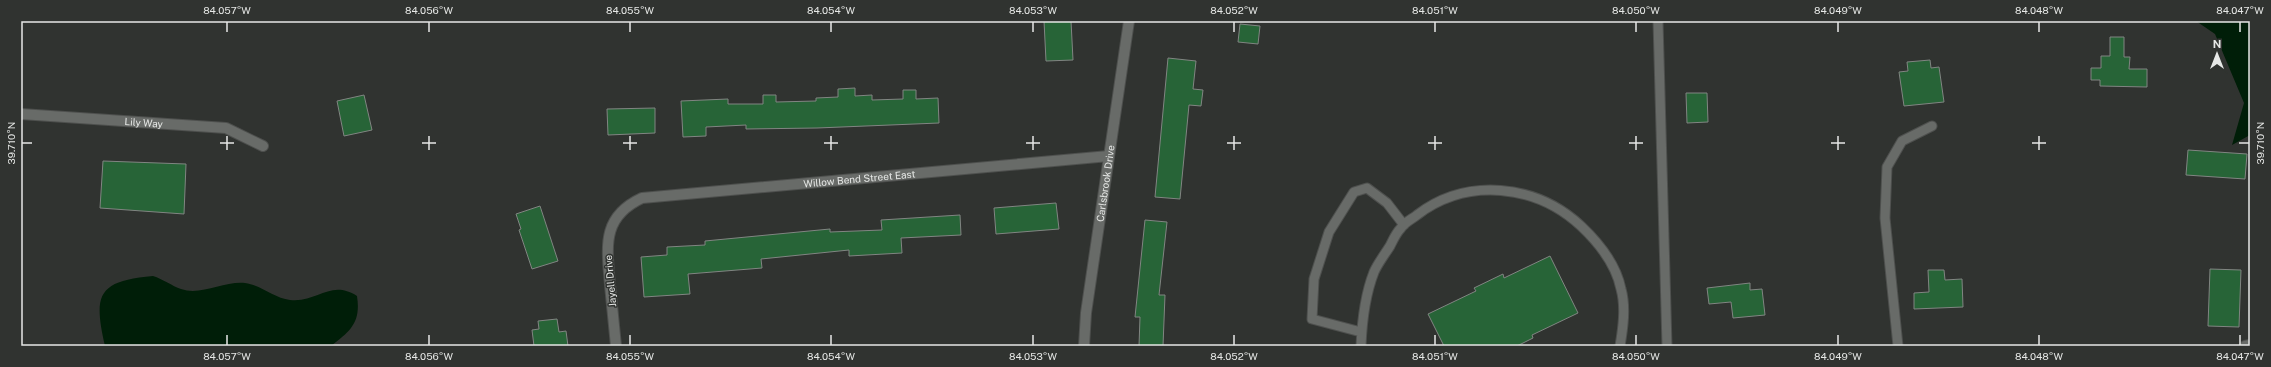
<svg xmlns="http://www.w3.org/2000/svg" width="2271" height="367" font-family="'Public Sans',sans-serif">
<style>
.water{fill:#001e08}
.building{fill:#276437;stroke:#818582}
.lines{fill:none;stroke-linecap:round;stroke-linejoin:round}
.service-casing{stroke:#4e504e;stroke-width:11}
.minor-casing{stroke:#4e504e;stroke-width:12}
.tertiary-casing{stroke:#4e504e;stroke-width:12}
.service{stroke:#686b68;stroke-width:9}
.minor{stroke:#686b68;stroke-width:10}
.tertiary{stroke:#686b68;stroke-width:10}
.ticks{fill:none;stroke:#e6e8e6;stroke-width:1.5}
.labels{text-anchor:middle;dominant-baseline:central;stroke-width:3;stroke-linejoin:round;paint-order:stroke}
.street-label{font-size:10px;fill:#e6e8e6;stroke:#303330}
.neatline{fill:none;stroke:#e6e8e6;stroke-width:1.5}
.ticks-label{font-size:10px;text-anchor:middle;fill:#e6e8e6}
</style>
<rect width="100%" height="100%" fill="#303330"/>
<path class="water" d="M2196,21H2250V135L2232,145L2244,103L2215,34Z
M153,276C163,279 172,286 181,289C201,296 224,281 245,283C261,285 274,298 290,300C318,303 330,279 357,296C361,322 351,331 331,346H105C93,294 98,281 153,276Z"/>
<path class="building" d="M1044,21H1071L1073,60L1046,61Z
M1240,24L1260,26L1258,44L1238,42Z
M2110,37H2124V57H2130L2129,69H2147V87L2100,86V80H2091V68H2101V56H2110Z
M1168,58L1196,61L1193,89L1203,90L1201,106L1189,105L1180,199L1155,197Z
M1930,60L1931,68L1939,67L1944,102L1904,106L1899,72L1908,71L1907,62Z
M855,88V96L872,95V100L903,99V90H916V99L938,98L939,123L817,128L746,129V125L706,127V136L683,137L681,101L728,99V104H763V95H776V102L816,101V98L838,97V89Z
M1686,93H1707L1708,122L1687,123Z
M364,95L372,130L344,136L337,101Z
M655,108V133L608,135L607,109Z
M2188,150L2247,154L2245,179L2186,175Z
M103,161L186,164L184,214L100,208Z
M1056,203L1059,229L996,234L994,208Z
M540,206L558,261L532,269L519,230L521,229L516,214Z
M960,215L961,235L901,238L902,253L849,256V250L761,259L762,268L688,274L690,294L644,297L641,257L667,255V247L705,245V241L830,229V232L882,230L881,220Z
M1145,220L1167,222L1159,295H1165L1163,346H1139L1140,317H1135Z
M1550,256L1578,313L1532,335L1533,338L1517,346H1444L1428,314L1476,291L1474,288L1503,274L1504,278Z
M2210,269L2241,270L2239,327L2208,326Z
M1928,270H1944L1945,280L1962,279L1963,307L1914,309V293L1929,292Z
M1750,283V290L1762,289L1765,315L1733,318L1731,302L1709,304L1707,288Z
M557,319L559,332L566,331L568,346H534L532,330L539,329L538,321Z"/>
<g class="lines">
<defs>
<path id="service" d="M1658,21L1667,346
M1361,332L1312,319L1314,279L1329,232L1354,192L1367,188L1387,203L1404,225
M1361,346C1362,321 1365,295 1374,272C1378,263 1385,254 1390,246C1393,240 1396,233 1401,228C1405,222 1412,219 1417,215C1467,177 1536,184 1581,226C1599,243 1616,264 1621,289C1626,307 1623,328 1620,346
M1898,346L1885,218L1887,167L1902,141L1932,126"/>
<g id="minor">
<path id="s1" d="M21,114L226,128L263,146"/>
<path id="s2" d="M616,346C614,326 612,305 610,285C607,247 601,217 642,198L1109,156"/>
<path id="s3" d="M1084,346L1086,313L1129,21"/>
</g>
<path id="tertiary" d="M2245,346L2250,345"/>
</defs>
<use href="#service" class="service-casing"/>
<use href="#minor" class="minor-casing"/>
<use href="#tertiary" class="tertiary-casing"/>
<use href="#service" class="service"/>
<use href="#minor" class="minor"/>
<use href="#tertiary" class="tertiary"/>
</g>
<path class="ticks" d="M227,22V32M429,22V32M630,22V32M831,22V32M1033,22V32M1234,22V32M1435,22V32M1636,22V32M1838,22V32M2039,22V32M2240,22V32M227,136V150M429,136V150M630,136V150M831,136V150M1033,136V150M1234,136V150M1435,136V150M1636,136V150M1838,136V150M2039,136V150M22,143H32M220,143H234M422,143H436M623,143H637M824,143H838M1026,143H1040M1227,143H1241M1428,143H1442M1629,143H1643M1831,143H1845M2032,143H2046M2239,143H2249M227,335V345M429,335V345M630,335V345M831,335V345M1033,335V345M1234,335V345M1435,335V345M1636,335V345M1838,335V345M2039,335V345M2240,335V345"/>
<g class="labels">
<g class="street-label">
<text stroke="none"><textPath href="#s1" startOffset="123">Lily Way</textPath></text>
<text stroke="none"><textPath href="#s2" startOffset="381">Willow Bend Street East</textPath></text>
<text stroke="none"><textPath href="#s3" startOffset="164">Carlsbrook Drive</textPath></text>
<text transform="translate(610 281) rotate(-95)">Jayell Drive</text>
</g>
</g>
<rect width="2271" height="367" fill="none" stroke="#303330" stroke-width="44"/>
<g transform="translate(2217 54)" stroke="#303330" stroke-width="3" paint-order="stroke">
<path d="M0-3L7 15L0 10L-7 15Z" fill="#e6e8e6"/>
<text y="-6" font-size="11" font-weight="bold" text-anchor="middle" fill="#e6e8e6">N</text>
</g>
<rect x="22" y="22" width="2227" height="323" class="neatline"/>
<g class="ticks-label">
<text x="227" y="14">84.057°W</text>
<text x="429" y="14">84.056°W</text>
<text x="630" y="14">84.055°W</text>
<text x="831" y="14">84.054°W</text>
<text x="1033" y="14">84.053°W</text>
<text x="1234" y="14">84.052°W</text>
<text x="1435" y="14">84.051°W</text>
<text x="1636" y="14">84.050°W</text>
<text x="1838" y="14">84.049°W</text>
<text x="2039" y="14">84.048°W</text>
<text x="2240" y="14">84.047°W</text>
<text transform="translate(11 143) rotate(-90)" y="4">39.710°N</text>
<text transform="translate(2260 143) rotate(-90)" y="4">39.710°N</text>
<text x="227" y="360">84.057°W</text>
<text x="429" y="360">84.056°W</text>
<text x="630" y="360">84.055°W</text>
<text x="831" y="360">84.054°W</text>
<text x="1033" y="360">84.053°W</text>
<text x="1234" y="360">84.052°W</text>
<text x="1435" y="360">84.051°W</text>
<text x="1636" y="360">84.050°W</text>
<text x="1838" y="360">84.049°W</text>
<text x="2039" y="360">84.048°W</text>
<text x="2240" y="360">84.047°W</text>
</g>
</svg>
